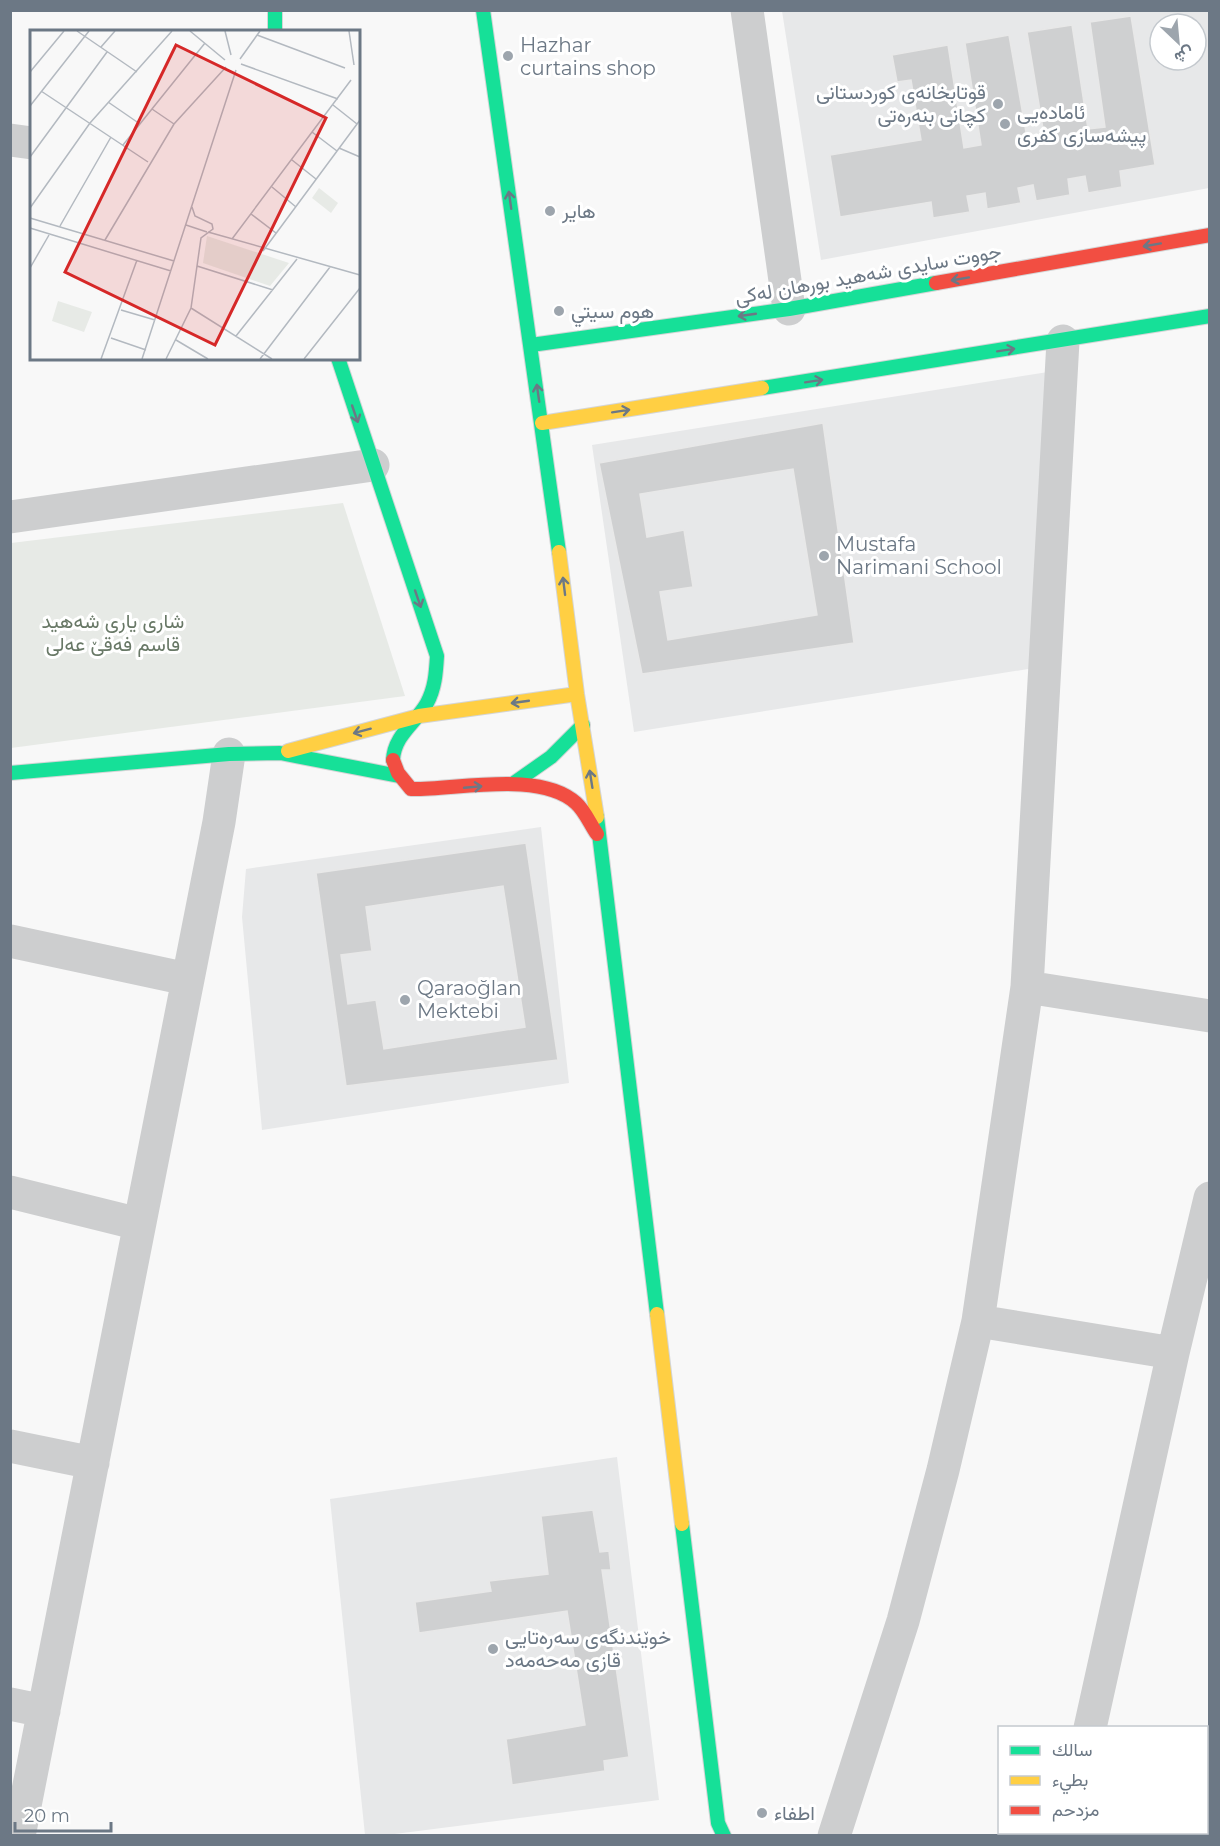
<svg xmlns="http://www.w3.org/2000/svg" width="1220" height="1846" font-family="Montserrat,Vazirmatn,sans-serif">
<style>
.built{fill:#e7e8e9;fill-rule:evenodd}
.green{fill:#e7eae6}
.building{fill:#cfd0d1;stroke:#e8e8e8;stroke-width:1.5;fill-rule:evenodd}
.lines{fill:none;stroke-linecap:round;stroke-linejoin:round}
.fast-casing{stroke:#d4d5d6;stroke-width:16}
.slow-casing{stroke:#d4d5d6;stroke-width:16}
.jam-casing{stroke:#d4d5d6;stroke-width:16}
.street{stroke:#cdcecf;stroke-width:33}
.fast{stroke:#16e098;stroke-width:14}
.slow{stroke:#ffcf43;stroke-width:14}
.jam{stroke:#f24e42;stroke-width:14}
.oneway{stroke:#6c7885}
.poi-dot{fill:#9da5ad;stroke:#fff;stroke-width:2}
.labels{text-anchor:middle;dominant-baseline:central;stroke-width:6;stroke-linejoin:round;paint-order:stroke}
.poi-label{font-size:20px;fill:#6c7885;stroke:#fff;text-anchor:start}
.street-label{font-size:20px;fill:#6c7885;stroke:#fff}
.park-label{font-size:20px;fill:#687866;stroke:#fff}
.inset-road{fill:none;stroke:#b3b9c0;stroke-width:1.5}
.view{fill:#d62828;fill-opacity:0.15;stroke:#d62828;stroke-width:3}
.inset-edge{fill:none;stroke:#6c7885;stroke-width:3}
</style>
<rect width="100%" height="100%" fill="#f8f8f8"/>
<path class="built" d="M782,11H1209V188L821,260ZM1160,24H1196V60H1160Z
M1048,372L1034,668L634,732L592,445Z
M541,827L569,1083L262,1130L242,917L246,869Z
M617,1457L659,1800L387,1835H365L330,1499Z"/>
<path class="green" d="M343,503L405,696L11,748V543Z"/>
<path class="building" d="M1131,16L1155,165L1120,171L1122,187L1088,193L1085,176L1068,179L1070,195L1036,201L1033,185L1018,188L1021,203L987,209L985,193L967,196L970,212L933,218L931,202L840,217L830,155L921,140L911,80L897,82L892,55L948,45L964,148L981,145L965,43L1009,35L1027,138L1044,135L1027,32L1072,25L1088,129L1105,127L1090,22Z
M823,423L854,643L642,674L599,463ZM793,469L817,615L668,640L660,592L693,587L684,530L647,537L640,494Z
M526,843L558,1060L346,1086L316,873ZM503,886L525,1027L384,1049L376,1000L348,1004L341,955L372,951L366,907Z
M593,1510L600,1552L609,1551L611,1570H602L629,1757L604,1761L605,1771L512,1785L506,1739L585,1725L567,1611L419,1633L415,1602L491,1591L489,1581L548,1574L541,1516Z"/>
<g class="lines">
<defs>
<path id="fast" d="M275,10V32
M483,10L559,552
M531,345L789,309L936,283
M338,358L437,656C436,673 435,688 427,703C416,723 394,735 393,760
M762,388L1210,316
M10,773L229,754L280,753L399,776
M514,783L551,757L583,725
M597,817L657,1314
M682,1524L718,1823L724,1836"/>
<path id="slow" d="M542,423L762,388
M559,552L577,694L597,817
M288,751L419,716L577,694
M657,1314L682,1524"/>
<path id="jam" d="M936,283L1210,235
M393,760L398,773L411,789C456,790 540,770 576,803C585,811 590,824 597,834"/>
</defs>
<use href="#fast" class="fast-casing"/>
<use href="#slow" class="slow-casing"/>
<use href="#jam" class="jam-casing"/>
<path class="street" d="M747,10L789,309
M10,140L32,143
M10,517L373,465
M10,941L187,979
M1027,987L1210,1016
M10,1192L139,1224
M978,1321L1173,1353
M10,1446L93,1463
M10,1704L44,1711
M1090,1728L1173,1353L1210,1198
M19,1836L219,822L229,754
M834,1836L903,1621L943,1470L978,1321L1027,987L1063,341
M1067,1836V1832"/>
<use href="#fast" class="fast"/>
<use href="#slow" class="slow"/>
<use href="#jam" class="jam"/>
</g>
<defs><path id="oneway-shaft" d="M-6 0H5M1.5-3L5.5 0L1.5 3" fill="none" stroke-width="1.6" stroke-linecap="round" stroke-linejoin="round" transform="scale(1.5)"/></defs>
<g class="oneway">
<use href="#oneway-shaft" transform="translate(510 200) rotate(-98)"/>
<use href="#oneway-shaft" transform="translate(1152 245) rotate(170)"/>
<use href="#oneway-shaft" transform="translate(960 279) rotate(170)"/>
<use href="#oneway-shaft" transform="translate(747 315) rotate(172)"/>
<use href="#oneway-shaft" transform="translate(1006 350) rotate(-9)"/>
<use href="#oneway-shaft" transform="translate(814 381) rotate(-9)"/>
<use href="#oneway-shaft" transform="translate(538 393) rotate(-98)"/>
<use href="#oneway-shaft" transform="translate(621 411) rotate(-9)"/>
<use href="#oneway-shaft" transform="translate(355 414) rotate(71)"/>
<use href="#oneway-shaft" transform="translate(564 586) rotate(-97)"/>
<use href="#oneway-shaft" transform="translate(418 599) rotate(71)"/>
<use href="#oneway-shaft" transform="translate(520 702) rotate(172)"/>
<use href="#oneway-shaft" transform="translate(362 731) rotate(165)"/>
<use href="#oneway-shaft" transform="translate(591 779) rotate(-99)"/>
<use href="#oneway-shaft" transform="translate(473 787) rotate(-5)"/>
</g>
<g class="poi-dot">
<circle cx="508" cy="56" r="6"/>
<circle cx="998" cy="104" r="6"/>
<circle cx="1005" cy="124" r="6"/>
<circle cx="550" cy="211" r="6"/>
<circle cx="559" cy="311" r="6"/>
<circle cx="824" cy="556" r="6"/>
<circle cx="405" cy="1000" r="6"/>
<circle cx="493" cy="1649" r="6"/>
<circle cx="762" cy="1813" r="6"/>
</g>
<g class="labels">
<g class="poi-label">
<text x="520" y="45">Hazhar<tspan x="520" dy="23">curtains shop</tspan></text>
<text x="986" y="92" text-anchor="end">قوتابخانەی کوردستانی<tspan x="986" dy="23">کچانی بنەرەتی</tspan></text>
<text x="1017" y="112">ئامادەیی<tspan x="1017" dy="23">پیشەسازی کفری</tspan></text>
<text x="562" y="211">هاير</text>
<text x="571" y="311">هوم سيتي</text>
<text x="836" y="544">Mustafa<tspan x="836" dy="23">Narimani School</tspan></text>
<text x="417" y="988">Qaraoğlan<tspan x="417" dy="23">Mektebi</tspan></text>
<text x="505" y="1637">خوێندنگەی سەرەتایی<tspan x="505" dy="23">قازی مەحەمەد</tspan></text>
<text x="774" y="1813">اطفاء</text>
</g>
<g class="street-label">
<text transform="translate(868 274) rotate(-10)">جووت سایدی شەهید بورهان لەکی</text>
</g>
<g class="park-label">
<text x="113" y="621">شاری یاری شەهید<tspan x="113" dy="23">قاسم فەقێ عەلی</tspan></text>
</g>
</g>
<g transform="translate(30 30)">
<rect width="330" height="330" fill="#f8f8f8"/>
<path d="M289,158L308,173L301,183L282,168ZM177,206L259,233L240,256L173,233ZM28,271L62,282L54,302L22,291Z" fill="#e7eae6"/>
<path class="inset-road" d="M47,1L107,42M160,1L195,30M195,1L201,25M319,1L324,35M227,5L315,38M71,17L85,1M210,29L230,1M211,34L308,69M0,42L34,1M11,61L118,132M78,72L110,94M303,75L327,94M0,76L59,1M122,79L144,94M282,102L307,121M93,115L175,13M309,118L330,127M0,127L77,22M262,130L286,149M242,157L266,177M0,178L60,93L142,1M221,184L246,203M0,188L144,231M156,195L177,202M30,196L81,107M0,198L141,241M178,202L330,245M202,209L321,50M75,210L144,94L196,37M233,221L330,90M167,236L243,260M0,238L19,205M161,278L242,329M91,280L125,290M206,306L267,229M81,308L116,320M146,310L178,329M71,329L107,230M112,329L206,40M136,329L161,278L171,208L183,199L182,194L165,186L162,177M230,329L300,237M274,329L330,258"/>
<path class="view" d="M146,15L296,88L185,315L35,242Z"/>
<rect width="330" height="330" class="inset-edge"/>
</g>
<rect width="1220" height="1846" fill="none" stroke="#6c7885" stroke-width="24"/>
<rect x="998" y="1726" width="210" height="108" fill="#ffffff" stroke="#c4c9ce" stroke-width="1.5"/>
<rect x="1010" y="1746" width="30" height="9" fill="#16e098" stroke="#c4c9ce" stroke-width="1.5"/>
<text x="1052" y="1756" font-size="18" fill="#6c7885">سالك</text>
<rect x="1010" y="1776" width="30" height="9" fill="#ffcf43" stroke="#c4c9ce" stroke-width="1.5"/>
<text x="1052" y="1786" font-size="18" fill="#6c7885">بطيء</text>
<rect x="1010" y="1806" width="30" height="9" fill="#f24e42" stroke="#c4c9ce" stroke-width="1.5"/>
<text x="1052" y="1816" font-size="18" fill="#6c7885">مزدحم</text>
<g transform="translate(1178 42) rotate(154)"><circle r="28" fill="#ffffff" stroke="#c4c9ce" stroke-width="1.5"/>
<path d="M0-4.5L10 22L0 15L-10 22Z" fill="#9da5ad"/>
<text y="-9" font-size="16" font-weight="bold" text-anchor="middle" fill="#6c7885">ش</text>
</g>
<path d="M15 1822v9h96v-9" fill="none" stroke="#6c7885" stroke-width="3"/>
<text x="24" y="1822" font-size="18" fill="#6c7885" stroke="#ffffff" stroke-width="4.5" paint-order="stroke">20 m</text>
</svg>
